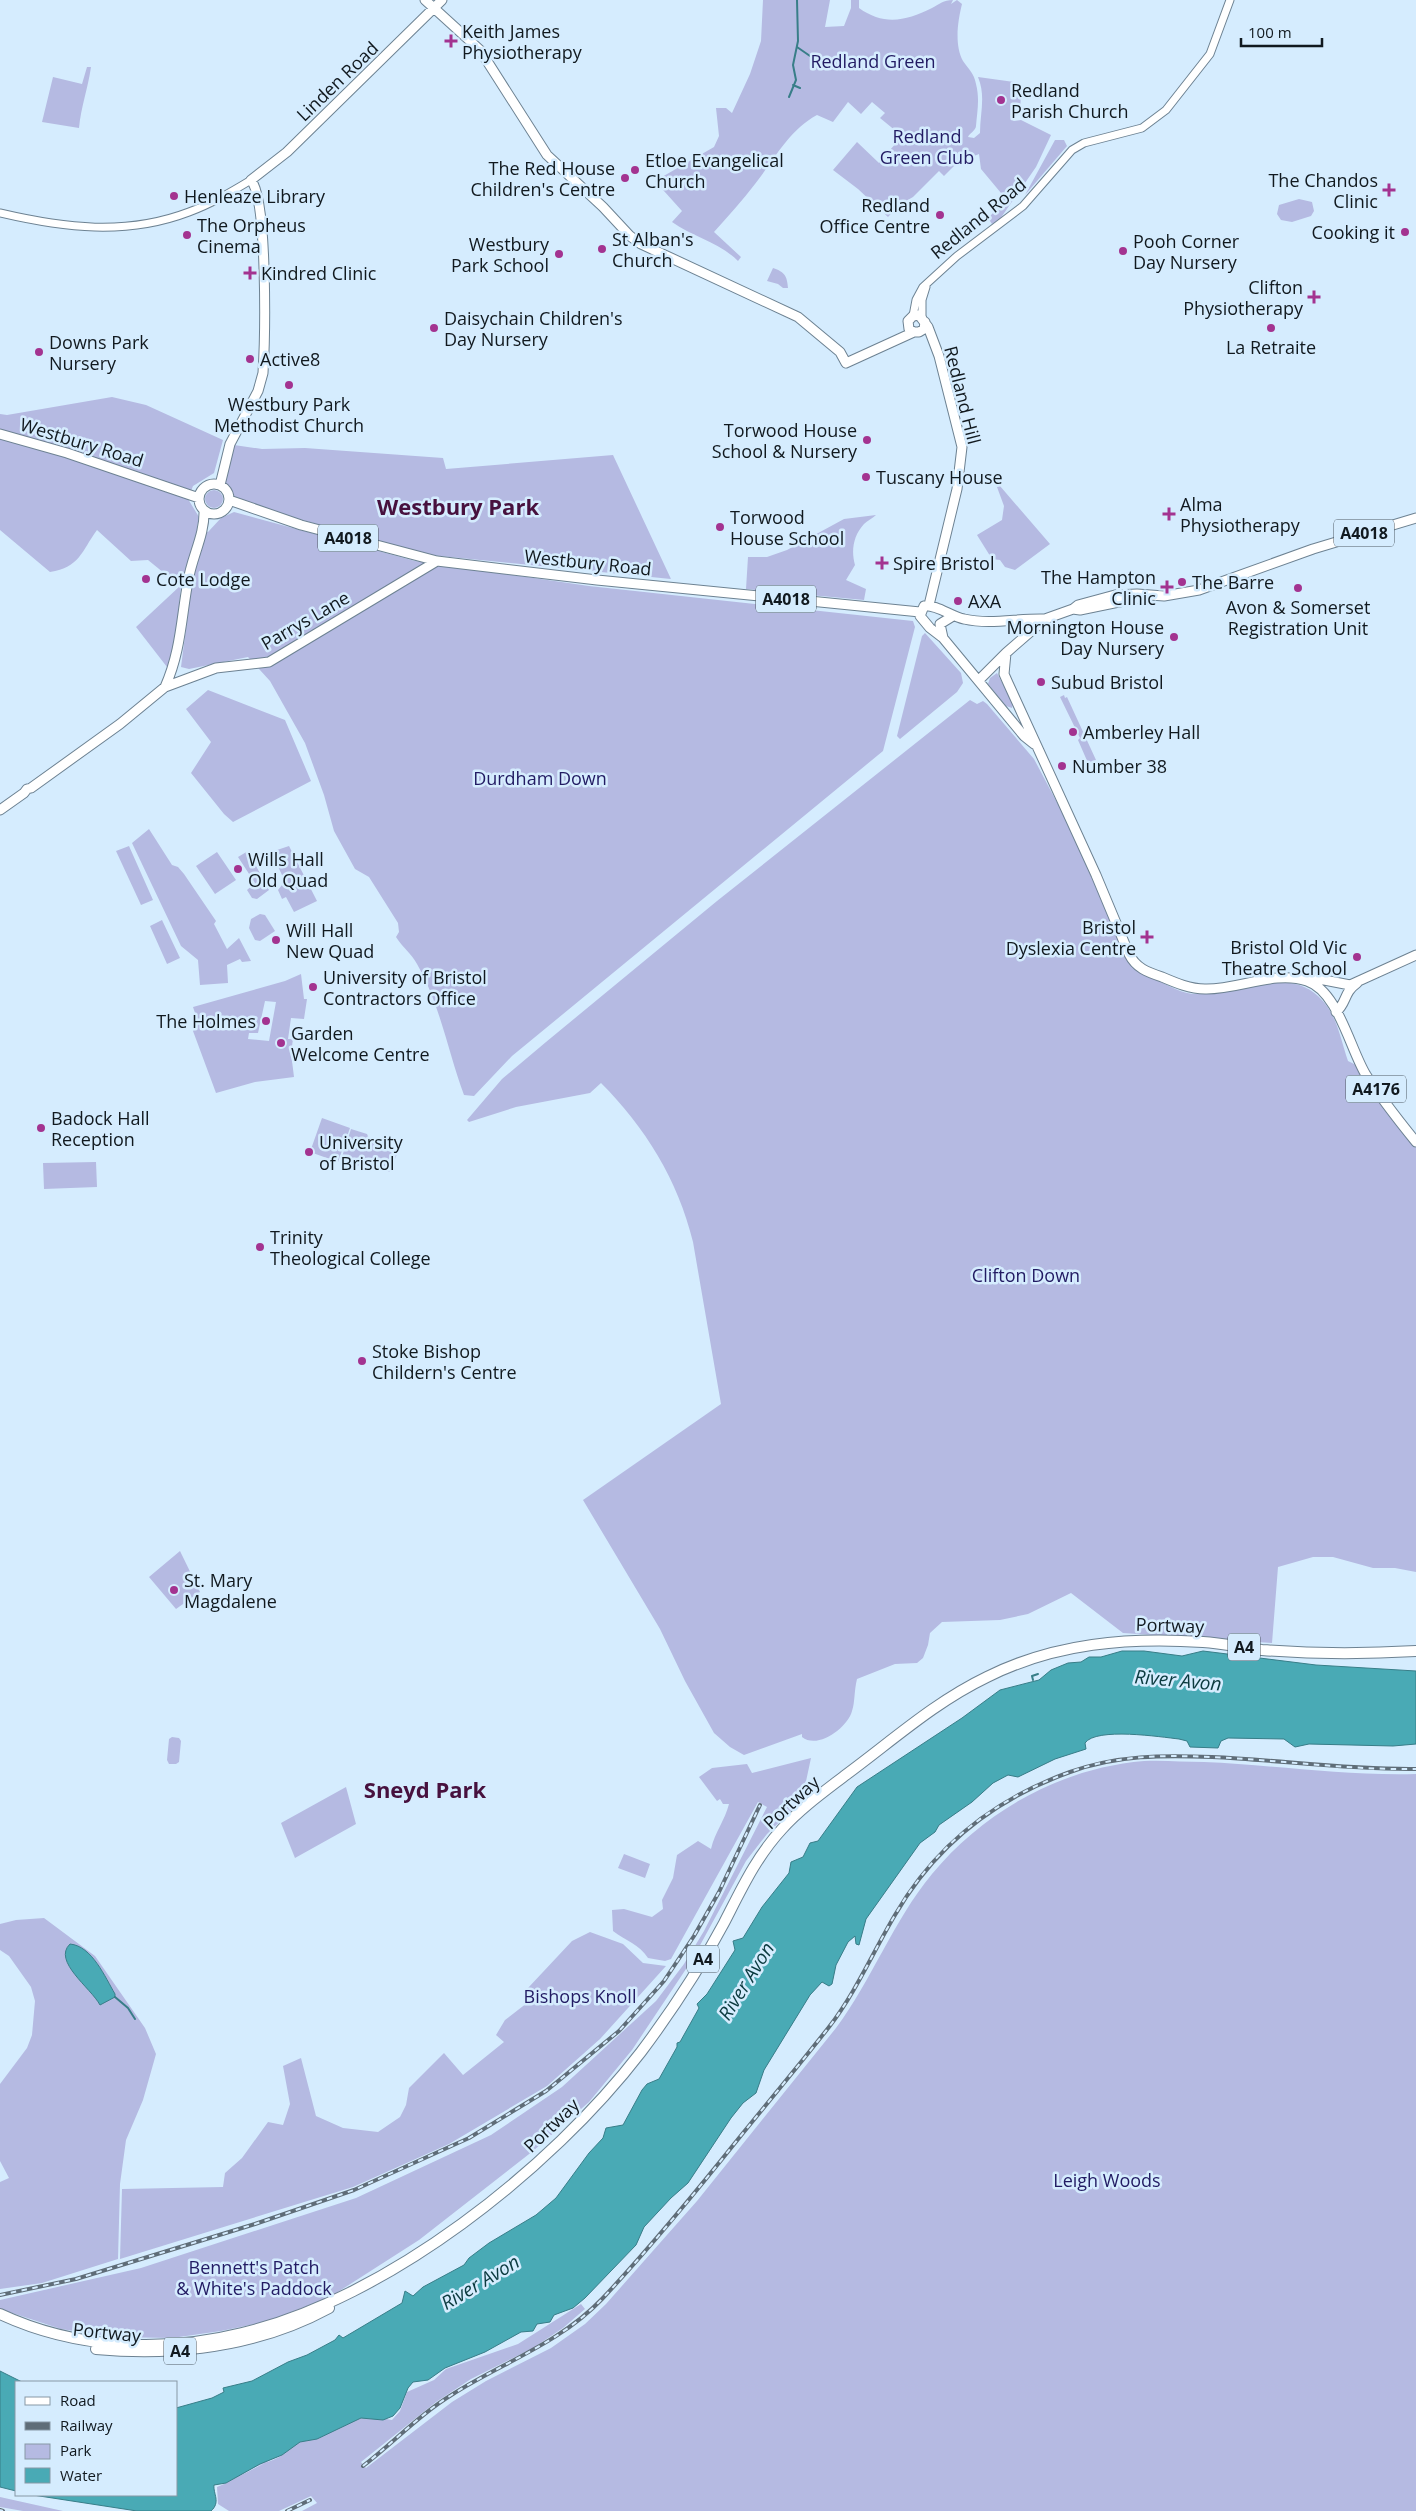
<svg xmlns="http://www.w3.org/2000/svg" width="1416" height="2511" font-family="'Open Sans',sans-serif">
<style>
.green{fill:#b5bae2;fill-rule:evenodd}
.water{fill:#49aab5;stroke:#387e88}
.lines{fill:none;stroke-linecap:round;stroke-linejoin:round}
.stream{stroke:#387e88;stroke-width:2}
.minor-casing{stroke:#6d8292;stroke-width:9}
.major-casing{stroke:#6d8292;stroke-width:11}
.highway-casing{stroke:#6d8292;stroke-width:12}
.minor{stroke:#fff;stroke-width:7}
.major{stroke:#fff;stroke-width:9}
.highway{stroke:#fff;stroke-width:10}
.rail-casing{stroke:#5f6d78;stroke-width:4}
.rail{stroke:#d5ecfe;stroke-width:2;stroke-dasharray:5.5;stroke-linecap:butt}
.poi-dot{fill:#a33390;stroke:#d5ecfe;stroke-width:2}
.labels{text-anchor:middle;dominant-baseline:central;stroke-width:5;stroke-linejoin:round;paint-order:stroke}
.shield{fill:#d5ecfe;stroke:#4c5862;stroke-width:1}
.shield-label{font-size:16px;font-weight:bold;fill:#11191f}
.poi-label{font-size:18px;fill:#11191f;stroke:#d5ecfe;text-anchor:start}
.park-label{font-size:18px;fill:#221b63;stroke:#d5ecfe}
.street-label{font-size:18px;fill:#11191f;stroke:#d5ecfe}
.water-label{font-size:19px;font-style:italic;fill:#0b3a3f;stroke:#d5ecfe}
.district-label{font-size:22px;font-weight:bold;fill:#47113e;stroke:#d5ecfe}
</style>
<rect width="100%" height="100%" fill="#d5ecfe"/>
<path class="green" d="M763,0H830L825,27L844,26L851,8V0H859V8C884,26 906,21 932,8C940,4 943,0 953,0L951,4L957,0L962,4C958,20 954,45 963,61C969,70 974,73 976,84C980,99 977,113 976,126C976,130 969,134 968,137L974,138L980,133C980,113 986,96 978,77L1014,82C1023,96 1023,107 1013,121L1021,120L1051,135L1036,167L1000,219L992,224L988,218L998,208L1001,193L981,169L979,154L974,156L969,151L944,176L939,171L913,197L899,205L888,217L858,189L833,170L857,142L879,163L902,136L880,118L885,113L872,102L861,114L848,102L833,122L817,115C789,130 774,160 755,184C742,201 728,216 714,232L741,257L738,261C719,242 693,237 672,222L682,211L655,181L714,147L719,136L716,108H726L732,113L750,74L761,41Z
M87,67H91C88,88 81,107 79,128L42,122L53,77L82,84Z
M1055,140H1064L1067,146L1025,195Z
M1299,199L1312,202L1314,211L1311,216L1292,222L1281,220L1277,214L1279,205Z
M773,268C785,272 787,276 788,288H783L778,284L767,281Z
M112,397L146,405L223,440L214,473L193,486L188,499L199,517L197,528L208,532L221,518L234,512L415,561L589,586L913,621L915,627L883,751L512,1056L474,1096L464,1095C448,1052 440,1004 417,964C412,954 402,947 396,937L399,932L398,923L369,877L355,869L334,831L324,795L305,743L270,681L248,657L189,669L181,667L190,597L181,587L174,655L167,667L136,627L180,586L148,560L131,561L97,530C81,552 80,567 50,572L0,530V414L7,415Z
M234,445L262,449L305,448L443,458L446,469L613,455L671,579L430,555L233,501L221,480Z
M1000,486L1050,544L1015,570L1005,567L1000,560L992,559L977,535L1002,520L1004,506L997,487Z
M205 499a9 9 0 1 1 18 0a9 9 0 1 1-18 0Z
M876,515C873,518 867,521 864,524C853,536 851,551 855,565L846,580L866,589L864,600L746,589L748,557H767L787,550L844,519Z
M925,633L961,673L963,683L957,692L900,739L897,736L922,636Z
M997,673L1013,704L1012,708L1006,706L988,684L990,678Z
M208,690L285,720L311,781L233,822L224,814L191,773L211,742L186,709Z
M1064,695L1065,698L1067,697L1096,760L1088,763L1078,740L1080,738L1060,697Z
M970,700L977,704L983,701L987,704L1034,759L1070,827L1123,951C1131,967 1141,974 1157,980C1169,986 1183,994 1196,994C1236,996 1285,965 1318,996C1337,1013 1340,1038 1348,1061L1356,1065L1378,1099L1416,1148V1572L1395,1568H1373L1333,1557H1313L1278,1567L1272,1643L1123,1633L1071,1593L1028,1614L1000,1620L942,1622L930,1633L928,1645L923,1658L917,1663L895,1664L857,1679C854,1691 855,1702 852,1711C848,1727 818,1750 802,1737V1734L744,1755L730,1747L714,1733L685,1681L660,1629L583,1500L721,1404L693,1242C678,1180 645,1127 601,1083L590,1093L516,1107L469,1122L467,1120L502,1079L546,1042L717,901Z
M149,829L172,865L178,867L184,874L216,921L214,924L227,949L239,938L251,961L242,962L240,959L227,965L228,983L200,985L198,960L181,946L132,843Z
M129,846L153,900L141,905L116,851Z
M289,846L317,901L294,912L286,897L282,899L278,890L282,885V875L271,852Z
M248,851L269,890L257,899L252,898L247,890L255,883L238,857Z
M217,852L236,880L215,894L196,866Z
M260,914L265,915L275,931L260,941L255,940L249,928L251,919Z
M162,920L180,958L167,964L150,926Z
M301,974L304,999H307L304,1019L291,1018L288,1039H293L291,1053L294,1077L255,1082L216,1093L193,1031L198,1022L193,1007L285,981ZM265,1001L276,1002L269,1041L248,1039L249,1033H258Z
M322,1118L350,1128L338,1162L310,1152Z
M351,1129L367,1134L369,1139L386,1145L388,1151L397,1154L390,1172L381,1169L376,1171L360,1165L354,1168L340,1163Z
M96,1162L97,1187L44,1189L43,1163Z
M180,1551L200,1592L176,1609L149,1577Z
M1042,1730L1416,1744L1393,1746L1309,1744L1295,1747L1284,1739L1228,1738L1221,1741L1218,1748L1190,1747L1187,1741L1179,1739C1161,1737 1096,1727 1085,1743L1086,1749L1055,1759L1018,1777L1008,1775L993,1783L972,1802L939,1825L935,1832L920,1843L866,1919L859,1945L856,1944L855,1936L848,1942L836,1965L832,1984L829,1986L822,1982L810,1995L764,2070L756,2093L743,2103L731,2118L688,2183L671,2198L644,2227L637,2243L585,2298L573,2308L554,2315L550,2322L537,2324L533,2331L521,2332L485,2352L445,2368L428,2380L413,2382L408,2388L400,2408L386,2419L392,2420L400,2411L407,2392L434,2380L446,2369L518,2344L581,2304L585,2309L563,2328L533,2348L471,2379L436,2402L361,2462L366,2468L452,2402L486,2381L551,2348L585,2324L606,2304L697,2201L836,2028C872,1980 893,1921 932,1874C984,1811 1061,1768 1144,1761C1164,1760 1184,1762 1204,1762C1275,1765 1345,1776 1416,1774V2511H302L317,2503L311,2496L279,2511H229L218,2504L217,2487C233,2481 245,2471 260,2465C268,2461 276,2460 282,2455C262,2463 233,2482 214,2485C213,2494 221,2503 211,2511H195L212,2470L457,2326L805,1933Z
M172,1737L179,1738L181,1741L179,1762L176,1764H169L167,1760L169,1739Z
M811,1758L802,1800L767,1834L746,1861L692,1960L632,2050L589,2102L533,2151L419,2240L330,2297L269,2321L221,2331L172,2338L113,2337L61,2329L0,2309V2300L141,2268L356,2198L491,2135L562,2087L656,2001L684,1964L704,1931L767,1807L758,1802L671,1959L665,1961L648,1958C639,1944 626,1941 613,1931L612,1910L624,1909L652,1917L663,1909L662,1900L673,1878L677,1855L698,1841L711,1849C715,1832 725,1820 729,1804H723L720,1799L717,1801L699,1777L712,1768L747,1764L752,1773Z
M346,1787L356,1824L295,1858L281,1823Z
M624,1854L650,1864L645,1878L618,1868Z
M44,1918L95,1956L145,2028L156,2054L143,2100L126,2140L120,2184L118,2259L42,2283L0,2289V2182L9,2178L0,2161V2084L27,2048L32,2035L35,2001L31,1987L9,1956L0,1950V1924L16,1920Z
M590,1932L623,1944L643,1963L666,1966L600,2039L547,2086L449,2144L353,2187L120,2259L122,2189L223,2187L225,2173L242,2158L268,2122L283,2125L290,2104L283,2066L301,2058L316,2116L343,2128L378,2132L400,2117L406,2105L409,2088L444,2053L463,2075L504,2042L496,2035L505,2020L527,2003L528,1988L572,1941Z
M0,2497L63,2511H23L0,2507Z"/>
<path class="water" d="M1122,1651H1144L1182,1656L1203,1651L1316,1665L1416,1671V1744L1393,1746L1309,1744L1295,1747L1284,1739L1228,1738L1221,1741L1218,1748L1190,1747L1187,1741L1179,1739C1161,1737 1096,1727 1085,1743L1086,1749L1055,1759L1018,1777L1008,1775L993,1783L972,1802L939,1825L935,1832L920,1843L866,1919L859,1945L856,1944L855,1936L848,1942L836,1965L832,1984L829,1986L822,1982L810,1995L764,2070L756,2093L743,2103L731,2118L688,2183L671,2198L644,2227L636,2245L585,2298L573,2308L554,2315L550,2322L537,2324L533,2331L521,2332L485,2352L445,2368L428,2380L413,2382L408,2388L400,2408L393,2416L383,2420L361,2418L317,2439L300,2442L282,2455L260,2464L226,2483L214,2485C213,2494 221,2502 211,2511H137L33,2495H176V2408L212,2398L224,2392L223,2388L252,2381L288,2362L307,2355L335,2340L339,2335L343,2338L402,2303L405,2291L413,2296L423,2287L464,2265L469,2258L489,2243L536,2215L556,2198L589,2153L603,2138L606,2128L623,2125L642,2090L647,2084L659,2079L677,2047V2043L680,2042L699,2008L697,2004L707,1994L735,1950L733,1941L743,1938L762,1907L789,1873L791,1862L803,1857L810,1843L818,1841L857,1787L962,1718L1000,1690L1039,1680L1051,1670L1068,1663L1081,1662L1089,1657H1101Z
M70,1944C92,1946 105,1977 115,1994V1997L100,2005C91,1988 52,1961 70,1944Z
M0,2371L22,2382H16V2491L0,2487Z"/>
<g class="lines">
<path class="stream" d="M797,47L810,56L833,61
M793,85L800,88
M789,97L796,80L793,65L798,41L797,0
M1033,1680L1032,1676L1038,1674
M115,1997L128,2008L135,2019"/>
<defs>
<path id="minor" d="M0,213C64,228 126,236 189,212C211,204 231,192 251,180
M913,316L916,300L923,287L957,256L1023,206L1072,150L1084,143L1142,128L1166,110L1210,54L1230,0
M922,317V300L926,287"/>
<path id="major" d="M425,0L480,50L547,155L603,207L630,236L641,244L798,317L840,352L846,363L914,332H919L924,329L925,322
M914,332L909,329L908,321L913,316L919,315L928,327L939,356L962,447L957,489L929,605
M0,434L67,453L199,498
M199 499a15 15 0 1 1 30 0a15 15 0 1 1-30 0Z
M220,485L230,444L258,391L263,373C265,340 268,201 251,180L287,152L442,0
M229,500L301,525L437,561L597,580L920,612
M1073,609L1080,610L1148,596
M953,616L940,624L943,638L1024,736L1034,744
M943,638L930,628L920,616L924,606C936,604 952,617 964,619C991,625 1018,618 1045,619
M1006,653L1004,674L1008,683L1096,875L1129,954C1136,968 1147,972 1162,977C1176,983 1190,989 1205,989C1238,990 1275,970 1307,981C1338,991 1350,1049 1366,1075C1381,1098 1399,1121 1416,1142
M979,680L1006,653L1045,619L1073,609L1078,605L1115,595L1137,594L1164,596L1199,590L1313,549L1416,518
M165,687C181,651 181,619 188,581C192,556 205,535 204,510
M0,810L24,793L27,789L31,788L120,724L165,687L216,668L269,662L437,561
M1309,981L1314,978L1350,985L1416,955
M1336,1012C1347,1003 1343,993 1357,983"/>
<path id="highway" d="M0,2314C75,2349 162,2353 242,2333C387,2299 551,2169 641,2052C671,2012 700,1968 724,1923C741,1890 756,1857 782,1829C801,1808 825,1791 847,1774C893,1740 935,1702 987,1677C1055,1643 1128,1637 1203,1642C1223,1643 1243,1648 1262,1650C1313,1654 1365,1654 1416,1651
M96,2349C176,2356 257,2347 329,2308"/>
</defs>
<use href="#minor" class="minor-casing"/>
<use href="#major" class="major-casing"/>
<use href="#highway" class="highway-casing"/>
<use href="#minor" class="minor"/>
<use href="#major" class="major"/>
<use href="#highway" class="highway"/>
<defs>
<path id="rail" d="M0,2295L76,2279L255,2224L354,2190L469,2138L546,2091L619,2031L664,1981L694,1936L719,1892L760,1805
M363,2466C394,2442 420,2414 453,2394C504,2362 560,2343 602,2299C650,2248 695,2193 739,2138C769,2101 800,2064 829,2027C856,1992 873,1952 895,1915C936,1844 995,1799 1070,1772C1117,1755 1163,1755 1212,1757C1280,1760 1348,1770 1416,1769
M0,2510L3,2511
M287,2511L310,2500"/>
</defs>
<use href="#rail" class="rail-casing"/>
<use href="#rail" class="rail"/>
</g>
<g class="poi-dot">
<path d="M448.5 33.5h5v5h5v5h-5v5h-5v-5h-5v-5h5z"/>
<circle cx="1001" cy="100" r="5"/>
<circle cx="635" cy="170" r="5"/>
<circle cx="625" cy="178" r="5"/>
<path d="M1386.5 182.5h5v5h5v5h-5v5h-5v-5h-5v-5h5z"/>
<circle cx="174" cy="196" r="5"/>
<circle cx="940" cy="215" r="5"/>
<circle cx="1405" cy="232" r="5"/>
<circle cx="187" cy="235" r="5"/>
<circle cx="602" cy="249" r="5"/>
<circle cx="1123" cy="251" r="5"/>
<circle cx="559" cy="254" r="5"/>
<path d="M247.5 265.5h5v5h5v5h-5v5h-5v-5h-5v-5h5z"/>
<path d="M1311.5 289.5h5v5h5v5h-5v5h-5v-5h-5v-5h5z"/>
<circle cx="434" cy="328" r="5"/>
<circle cx="1271" cy="328" r="5"/>
<circle cx="39" cy="352" r="5"/>
<circle cx="250" cy="359" r="5"/>
<circle cx="289" cy="385" r="5"/>
<circle cx="867" cy="440" r="5"/>
<circle cx="866" cy="477" r="5"/>
<path d="M1166.5 506.5h5v5h5v5h-5v5h-5v-5h-5v-5h5z"/>
<circle cx="720" cy="527" r="5"/>
<path d="M879.5 555.5h5v5h5v5h-5v5h-5v-5h-5v-5h5z"/>
<circle cx="146" cy="579" r="5"/>
<circle cx="1182" cy="582" r="5"/>
<path d="M1164.5 579.5h5v5h5v5h-5v5h-5v-5h-5v-5h5z"/>
<circle cx="1298" cy="588" r="5"/>
<circle cx="958" cy="601" r="5"/>
<circle cx="1174" cy="637" r="5"/>
<circle cx="1041" cy="682" r="5"/>
<circle cx="1073" cy="732" r="5"/>
<circle cx="1062" cy="766" r="5"/>
<circle cx="238" cy="869" r="5"/>
<path d="M1144.5 929.5h5v5h5v5h-5v5h-5v-5h-5v-5h5z"/>
<circle cx="276" cy="940" r="5"/>
<circle cx="1357" cy="957" r="5"/>
<circle cx="313" cy="987" r="5"/>
<circle cx="266" cy="1021" r="5"/>
<circle cx="281" cy="1043" r="5"/>
<circle cx="41" cy="1128" r="5"/>
<circle cx="309" cy="1152" r="5"/>
<circle cx="260" cy="1247" r="5"/>
<circle cx="362" cy="1361" r="5"/>
<circle cx="174" cy="1590" r="5"/>
</g>
<g class="labels">
<g class="shield">
<rect x="1334" y="519.5" width="60" height="27" rx="4"/>
<rect x="318" y="524.5" width="60" height="27" rx="4"/>
<rect x="756" y="585.5" width="60" height="27" rx="4"/>
<rect x="1346" y="1075.5" width="60" height="27" rx="4"/>
<rect x="1228" y="1633.5" width="32" height="27" rx="4"/>
<rect x="687" y="1945.5" width="32" height="27" rx="4"/>
<rect x="164" y="2337.5" width="32" height="27" rx="4"/>
</g>
<g class="shield-label">
<text x="1364" y="533">A4018</text>
<text x="348" y="538">A4018</text>
<text x="786" y="599">A4018</text>
<text x="1376" y="1089">A4176</text>
<text x="1244" y="1647">A4</text>
<text x="703" y="1959">A4</text>
<text x="180" y="2351">A4</text>
</g>
<g class="poi-label">
<text x="462" y="31">Keith James<tspan x="462" dy="21">Physiotherapy</tspan></text>
<text x="1011" y="90">Redland<tspan x="1011" dy="21">Parish Church</tspan></text>
<text x="645" y="160">Etloe Evangelical<tspan x="645" dy="21">Church</tspan></text>
<text x="615" y="168" text-anchor="end">The Red House<tspan x="615" dy="21">Children's Centre</tspan></text>
<text x="1378" y="180" text-anchor="end">The Chandos<tspan x="1378" dy="21">Clinic</tspan></text>
<text x="184" y="196">Henleaze Library</text>
<text x="930" y="205" text-anchor="end">Redland<tspan x="930" dy="21">Office Centre</tspan></text>
<text x="197" y="225">The Orpheus<tspan x="197" dy="21">Cinema</tspan></text>
<text x="1395" y="232" text-anchor="end">Cooking it</text>
<text x="612" y="239">St Alban's<tspan x="612" dy="21">Church</tspan></text>
<text x="1133" y="241">Pooh Corner<tspan x="1133" dy="21">Day Nursery</tspan></text>
<text x="549" y="244" text-anchor="end">Westbury<tspan x="549" dy="21">Park School</tspan></text>
<text x="261" y="273">Kindred Clinic</text>
<text x="1303" y="287" text-anchor="end">Clifton<tspan x="1303" dy="21">Physiotherapy</tspan></text>
<text x="444" y="318">Daisychain Children's<tspan x="444" dy="21">Day Nursery</tspan></text>
<text x="49" y="342">Downs Park<tspan x="49" dy="21">Nursery</tspan></text>
<text x="1271" y="347" text-anchor="middle">La Retraite</text>
<text x="260" y="359">Active8</text>
<text x="289" y="404" text-anchor="middle">Westbury Park<tspan x="289" dy="21">Methodist Church</tspan></text>
<text x="857" y="430" text-anchor="end">Torwood House<tspan x="857" dy="21">School &amp; Nursery</tspan></text>
<text x="876" y="477">Tuscany House</text>
<text x="1180" y="504">Alma<tspan x="1180" dy="21">Physiotherapy</tspan></text>
<text x="730" y="517">Torwood<tspan x="730" dy="21">House School</tspan></text>
<text x="893" y="563">Spire Bristol</text>
<text x="1156" y="577" text-anchor="end">The Hampton<tspan x="1156" dy="21">Clinic</tspan></text>
<text x="156" y="579">Cote Lodge</text>
<text x="1192" y="582">The Barre</text>
<text x="968" y="601">AXA</text>
<text x="1298" y="607" text-anchor="middle">Avon &amp; Somerset<tspan x="1298" dy="21">Registration Unit</tspan></text>
<text x="1164" y="627" text-anchor="end">Mornington House<tspan x="1164" dy="21">Day Nursery</tspan></text>
<text x="1051" y="682">Subud Bristol</text>
<text x="1083" y="732">Amberley Hall</text>
<text x="1072" y="766">Number 38</text>
<text x="248" y="859">Wills Hall<tspan x="248" dy="21">Old Quad</tspan></text>
<text x="1136" y="927" text-anchor="end">Bristol<tspan x="1136" dy="21">Dyslexia Centre</tspan></text>
<text x="286" y="930">Will Hall<tspan x="286" dy="21">New Quad</tspan></text>
<text x="1347" y="947" text-anchor="end">Bristol Old Vic<tspan x="1347" dy="21">Theatre School</tspan></text>
<text x="323" y="977">University of Bristol<tspan x="323" dy="21">Contractors Office</tspan></text>
<text x="256" y="1021" text-anchor="end">The Holmes</text>
<text x="291" y="1033">Garden<tspan x="291" dy="21">Welcome Centre</tspan></text>
<text x="51" y="1118">Badock Hall<tspan x="51" dy="21">Reception</tspan></text>
<text x="319" y="1142">University<tspan x="319" dy="21">of Bristol</tspan></text>
<text x="270" y="1237">Trinity<tspan x="270" dy="21">Theological College</tspan></text>
<text x="372" y="1351">Stoke Bishop<tspan x="372" dy="21">Childern's Centre</tspan></text>
<text x="184" y="1580">St. Mary<tspan x="184" dy="21">Magdalene</tspan></text>
</g>
<g class="park-label">
<text x="873" y="61">Redland Green</text>
<text x="927" y="136">Redland<tspan x="927" dy="21">Green Club</tspan></text>
<text x="540" y="778">Durdham Down</text>
<text x="1026" y="1275">Clifton Down</text>
<text x="580" y="1996">Bishops Knoll</text>
<text x="1107" y="2180">Leigh Woods</text>
<text x="254" y="2267">Bennett's Patch<tspan x="254" dy="21">&amp; White's Paddock</tspan></text>
</g>
<g class="street-label">
<text transform="translate(337 81) rotate(-44)">Linden Road</text>
<text transform="translate(978 218) rotate(-39)">Redland Road</text>
<text transform="translate(963 395) rotate(76)">Redland Hill</text>
<text transform="translate(82 442) rotate(17)">Westbury Road</text>
<text transform="translate(588 562) rotate(6)">Westbury Road</text>
<text transform="translate(305 620) rotate(-30)">Parrys Lane</text>
<text transform="translate(1170 1625) rotate(2)">Portway</text>
<text transform="translate(791 1802) rotate(-43)">Portway</text>
<text transform="translate(551 2125) rotate(-44)">Portway</text>
<text transform="translate(107 2332) rotate(6)">Portway</text>
</g>
<g class="water-label">
<text transform="translate(1178 1680) rotate(5)">River Avon</text>
<text transform="translate(746 1981) rotate(-58)">River Avon</text>
<text transform="translate(480 2282) rotate(-31)">River Avon</text>
</g>
<g class="district-label">
<text x="458" y="506">Westbury Park</text>
<text x="425" y="1789">Sneyd Park</text>
</g>
</g>
<rect x="15" y="2381" width="162" height="115" fill="#d5ecfe" stroke="#8798a5"/>
<rect x="25" y="2397" width="25" height="8" fill="#ffffff" stroke="#8798a5"/>
<text x="60" y="2406" font-size="15" fill="#11191f">Road</text>
<rect x="25" y="2422" width="25" height="8" fill="#5f6d78" stroke="#8798a5"/>
<text x="60" y="2431" font-size="15" fill="#11191f">Railway</text>
<rect x="25" y="2444" width="25" height="15" fill="#b5bae2" stroke="#8798a5"/>
<text x="60" y="2456" font-size="15" fill="#11191f">Park</text>
<rect x="25" y="2468" width="25" height="15" fill="#49aab5" stroke="#8798a5"/>
<text x="60" y="2481" font-size="15" fill="#11191f">Water</text>
<path d="M1241 38v8h81v-8" fill="none" stroke="#11191f" stroke-width="2.5"/>
<text x="1248" y="38" font-size="15" fill="#11191f" stroke="#d5ecfe" stroke-width="4" paint-order="stroke">100 m</text>
</svg>
